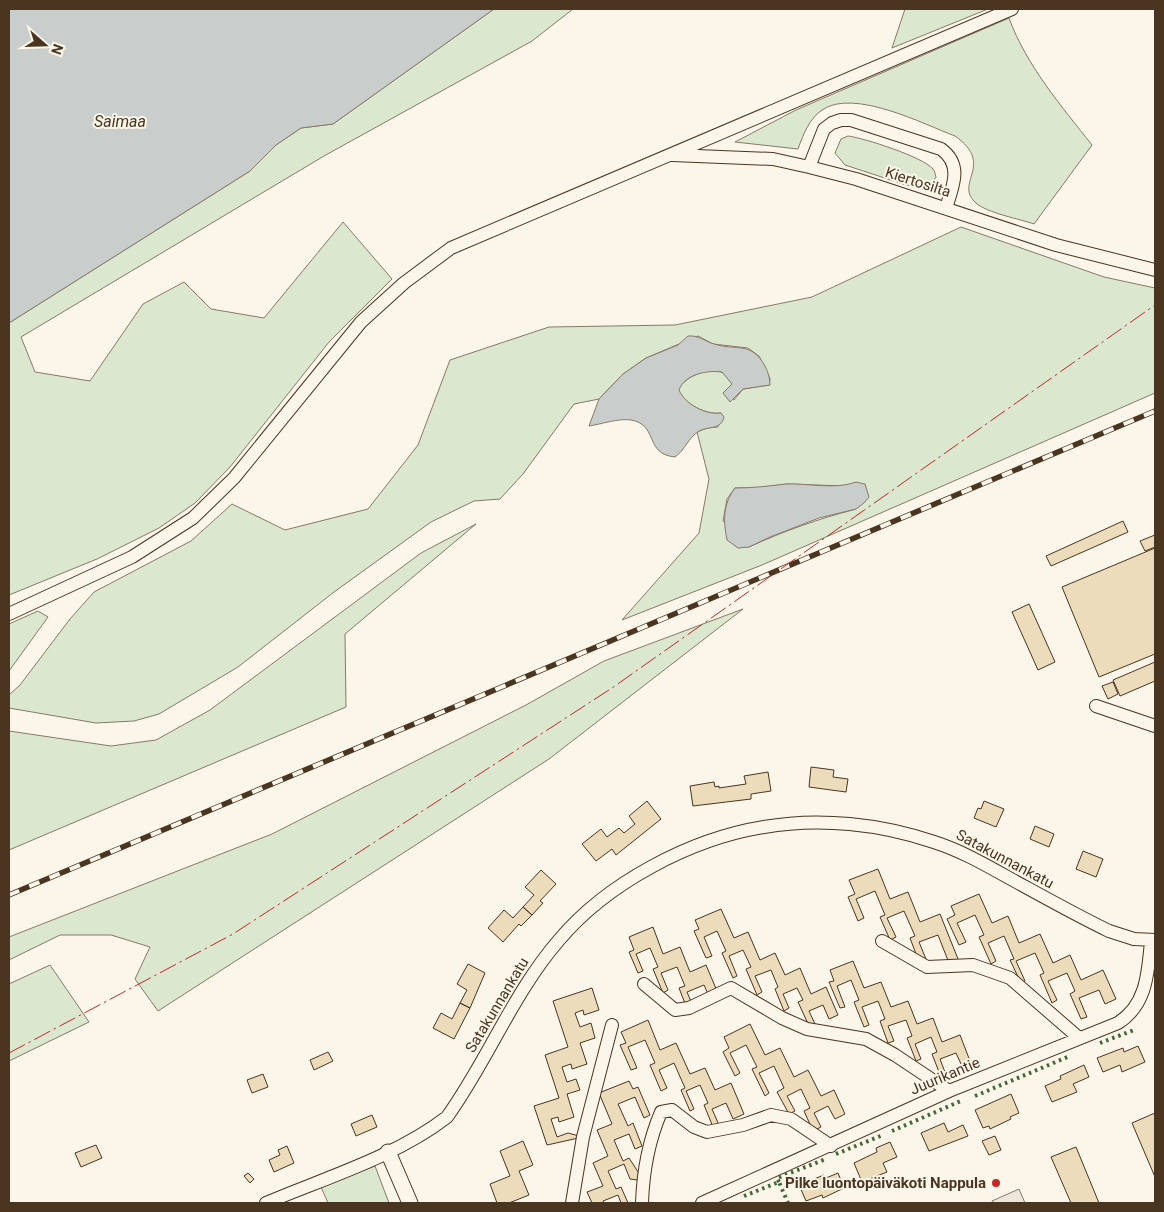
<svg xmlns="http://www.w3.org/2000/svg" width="1164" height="1212" font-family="Roboto,sans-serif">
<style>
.green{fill:#dce7d0;stroke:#887966;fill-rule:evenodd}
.parking{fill:#ede7d9;stroke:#887966}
.water{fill:#c9cecd;stroke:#887966}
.building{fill:#ecdcbc;stroke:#4a3520}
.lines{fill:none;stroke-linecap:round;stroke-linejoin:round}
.minor-casing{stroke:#4a3520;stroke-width:14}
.tertiary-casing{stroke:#4a3520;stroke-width:17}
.minor{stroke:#fbf6e9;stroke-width:12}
.tertiary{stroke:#fbf6e9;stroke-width:15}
.rail-casing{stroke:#4a3520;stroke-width:5.5}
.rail{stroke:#fbf6e9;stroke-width:4;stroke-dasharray:11;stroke-linecap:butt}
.hedge{stroke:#436837;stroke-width:4;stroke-dasharray:2.5 4;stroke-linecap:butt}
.power{stroke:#c62828;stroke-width:1;stroke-dasharray:18 4 2.5 4;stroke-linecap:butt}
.poi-dot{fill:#c62828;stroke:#fbf6e9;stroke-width:2}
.labels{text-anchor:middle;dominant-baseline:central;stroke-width:4;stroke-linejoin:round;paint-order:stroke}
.street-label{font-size:15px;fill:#4a3520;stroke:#fbf6e9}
.poi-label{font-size:15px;font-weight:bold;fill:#4a3520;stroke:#fbf6e9;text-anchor:end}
.water-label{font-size:16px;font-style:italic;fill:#4a3520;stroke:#fbf6e9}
</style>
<rect width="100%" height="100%" fill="#fbf6e9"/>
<path class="green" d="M494,9H573L532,41L324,156L21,337L35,372L90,381L143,304L184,282L211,309L264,318L343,222L392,279L329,342L230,467L195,503L159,528L97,559L9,595V323L250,171L276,145L301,128L333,124Z
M905,9H988L892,48Z
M1009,18C1026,65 1062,107 1092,145L1034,224C1020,219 987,213 976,203C953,183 996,165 955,136C923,124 854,88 822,110C809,119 803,135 798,149L735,142L796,110Z
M848,136C864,138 923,157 933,169C935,171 935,174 936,177L933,182L926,187L906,185L845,165L835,153L841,139Z
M961,227L1104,277L1155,288V393L762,565L622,620L699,533L709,479L697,432L707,428L718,427L721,413C705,415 685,404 678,390C685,375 717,362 729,378C733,384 733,393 734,400L743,389L769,385L770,379L759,356L748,348L713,344L698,336L646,358L623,374L599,399L574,404L523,474L500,499L474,501L431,522L334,592L238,667L159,714L134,721L96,723L9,708V695L20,685L70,619L94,592L191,541L232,504L285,530L368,509L418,445L450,360L549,327L675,325L812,297ZM787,484L845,486L856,509C818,519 784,531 749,547L723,521L727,499L735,488H758Z
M476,524L345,634L346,707L9,850V731L111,746L156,740L210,710L421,553Z
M743,609L549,759L158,1011L135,979L150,947L111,935H60L9,960V937L272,834L526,705L604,661Z
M38,611L48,617L9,671V624Z
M50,965L89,1022L9,1061V984Z
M375,1166L389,1203H328L321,1187Z"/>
<path class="parking" d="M1019,1189L1025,1203H993L992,1201Z"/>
<path class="water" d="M9,9H494L333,124L301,128L276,145L250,171L9,323Z
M688,336C699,335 704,341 714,344C737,351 751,341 765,366C768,372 770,378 770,385L743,389L730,402L723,393L732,384L722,372C707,370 685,374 679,390C685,404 705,415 721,413L724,417C721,430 709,426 699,431C688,438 685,450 675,457C644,454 659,425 631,420C619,418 602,424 589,426L599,399L623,374L646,358L678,345Z
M856,482L865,484L869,497L864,503L856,509L819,518L770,537L749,547L738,548L727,540C723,520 723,504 735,488C753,488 769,486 786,484C809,483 835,490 856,482Z"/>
<path class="building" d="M1123,521L1128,532L1051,566L1046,556Z
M1155,535V547L1145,551L1140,541Z
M1155,548V654L1099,677L1062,587Z
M1029,604L1055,662L1038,670L1012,612Z
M1155,662V681L1120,696L1113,680Z
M1113,682L1118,694L1108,699L1102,686Z
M811,767L834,770L833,777L848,779L846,792L809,787Z
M768,772L771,791L751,794V799L693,806L690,786L714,782L715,787L719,786V788L746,784L744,776Z
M647,801L661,819L616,855L612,849L596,861L582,844L601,829L607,837L619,828L624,833L635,824L629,816Z
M984,801L1004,809L996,827L974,818L978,808L981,809Z
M1035,826L1054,834L1049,847L1030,839Z
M1083,851L1103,859L1096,877L1076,869Z
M878,869L890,899L908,892L920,922L940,914L958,959L949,963L938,935L919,942L926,959L919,962L910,938L915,936L904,911L887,918L896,937L890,940L880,917L885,915L875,891L856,899L864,918L858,921L848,897L855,894L849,880Z
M541,870L556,884L540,901L543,903L532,915L523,907L534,895L525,887Z
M979,894L992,923L1008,916L1019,943L1040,934L1053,963L1070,955L1081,980L1103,970L1116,999L1105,1004L1099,990L1079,998L1087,1017L1081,1019L1070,994L1075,991L1067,973L1048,981L1057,1000L1052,1003L1040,975L1044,973L1035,953L1016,961L1025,981L1021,983L1010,960L1014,959L1004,936L988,943L996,961L991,964L979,937L984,935L975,915L957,923L966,942L959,945L947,919L955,915L951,906Z
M523,907L532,915L521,926L519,924L503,942L488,928L504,910L513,918Z
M721,909L734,938L748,932L760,960L775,953L785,975L800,968L811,994L826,987L838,1015L829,1019L823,1005L809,1011L815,1024L809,1026L798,1002L803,1000L797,988L783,994L789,1008L784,1011L775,989L778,987L771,970L755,976L762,992L757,995L746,969L751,967L743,950L729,956L737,976L733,978L722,953L726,951L717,931L704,937L712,956L706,958L694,931L699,929L695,920Z
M653,927L663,954L680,947L690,972L706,965L717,991L708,994L704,985L687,992L692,1004L686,1006L679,988L685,986L677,967L661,973L668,990L663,993L653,969L658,967L650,948L636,954L643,971L638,973L629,952L634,950L629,937Z
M853,961L864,988L881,982L891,1007L908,1001L917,1024L933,1018L942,1042L960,1035L970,1061L961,1064L956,1053L940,1059L946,1075L941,1077L932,1054L937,1052L931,1037L915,1044L921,1059L916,1061L907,1038L912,1036L906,1020L888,1026L894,1041L888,1043L880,1021L885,1019L878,1001L862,1007L869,1025L864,1027L854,1002L859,1000L851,980L837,986L845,1007L840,1008L829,982L834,981L830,970Z
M468,964L485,973L470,1008L460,1003L467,990L457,984Z
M592,988L599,1010L584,1015L583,1010L575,1013L580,1027L591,1023L595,1038L580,1043L587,1064L572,1069L571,1064L562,1067L567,1082L576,1079L580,1090L567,1094L574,1117L559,1122L558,1117L551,1119L557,1137L568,1133L583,1137L547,1145L534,1106L559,1098L545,1055L568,1047L553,1001Z
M460,1003L470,1008L454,1039L433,1028L441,1013L452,1019Z
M648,1020L660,1050L676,1043L690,1074L705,1068L715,1090L731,1083L744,1114L733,1119L726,1103L712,1109L719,1125L713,1127L704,1105L708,1103L700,1085L686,1091L694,1109L690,1111L681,1090L685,1088L674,1063L659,1070L667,1088L661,1091L650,1065L655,1063L645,1040L628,1047L637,1068L631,1070L620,1045L626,1043L621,1032Z
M750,1024L765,1055L780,1048L794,1077L808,1070L821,1096L834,1090L845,1114L835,1119L828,1106L814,1113L821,1127L813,1131L804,1111L810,1108L801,1089L787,1096L795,1111L789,1114L777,1092L784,1088L774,1066L759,1073L769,1093L765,1096L752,1069L757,1067L746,1045L730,1053L740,1073L735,1076L723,1052L729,1048L724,1037Z
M1138,1046L1145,1062L1122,1072L1120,1065L1103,1072L1097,1058L1123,1048L1124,1052Z
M328,1052L333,1061L314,1070L310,1060Z
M1084,1065L1089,1077L1073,1084L1077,1092L1052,1102L1045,1086L1061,1079L1060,1076Z
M263,1074L268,1087L252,1093L247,1080Z
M629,1081L633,1089L638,1087L650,1115L644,1118L635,1097L618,1104L628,1126L633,1123L642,1146L635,1149L629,1134L614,1140L623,1161L629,1158L644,1181L630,1179L624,1164L608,1171L616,1189L621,1187L628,1203H621L618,1195L603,1201L604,1203H592L587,1192L603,1186L593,1163L608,1156L597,1130L612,1124L599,1093Z
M1011,1094L1019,1113L1010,1117L1011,1119L990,1129L989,1126L983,1128L975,1110Z
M1155,1113V1177L1132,1123Z
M372,1115L377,1127L356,1136L351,1124Z
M944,1123L948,1132L963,1125L968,1136L929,1151L921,1133Z
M995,1136L1001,1150L989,1155L982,1141Z
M523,1141L533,1165L519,1171L529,1195L509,1203H497L490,1184L510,1176L500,1151Z
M890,1142L897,1157L883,1163L887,1172L862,1182L854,1163L877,1152L876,1148Z
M96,1145L102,1158L81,1167L75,1153Z
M287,1146L294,1163L274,1172L269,1160L280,1155L278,1150Z
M1076,1147L1099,1203H1071L1051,1157Z
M248,1173L254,1179L250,1183L244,1176Z
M838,1173L844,1188L823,1198L822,1195L806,1201L799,1185L824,1175L826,1178Z"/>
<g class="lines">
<defs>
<path id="minor" d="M672,155L773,159L809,167L856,179L1056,245L1155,270
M809,167L824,129L832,123L841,120H851L941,149C963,165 953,186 946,208
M9,614L132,557L193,518L234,478L361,322L404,283L451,248L1012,9
M1096,706L1155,726
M882,941L927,967L973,965L1010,978L1079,1038
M644,984L675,1010L689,1008L731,988L782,1018L807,1029L866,1039L895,1055L949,1091
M266,1203C325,1178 397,1156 447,1117C488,1060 513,993 559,940C607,883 690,839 764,827C819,817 881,824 934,842C962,851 986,865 1011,879C1044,897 1076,915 1109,931L1134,939L1155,940
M572,1203L583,1137L612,1025
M642,1203C643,1173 649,1140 661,1112L672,1110L694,1127L707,1132L743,1125L771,1115L791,1119L831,1146
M702,1203L949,1091L1118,1023C1147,1005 1148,972 1151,941"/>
<path id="tertiary" d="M388,1152L410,1203"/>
</defs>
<use href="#minor" class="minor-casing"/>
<use href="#tertiary" class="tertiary-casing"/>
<use href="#minor" class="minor"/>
<use href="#tertiary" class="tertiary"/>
<defs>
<path id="rail" d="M9,895L1155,411"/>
</defs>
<use href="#rail" class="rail-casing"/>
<use href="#rail" class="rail"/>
<path class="hedge" d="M1100,1043L1134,1030
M975,1096L1070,1056
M892,1131L963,1100
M836,1154L883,1135
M779,1182L777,1178L826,1159
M744,1196L779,1182L788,1203"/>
<path class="power" d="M9,1053L233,934L612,688L1155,305"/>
</g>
<circle class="poi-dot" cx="996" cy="1183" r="5"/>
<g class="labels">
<g class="street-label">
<text transform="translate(918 182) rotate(18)">Kiertosilta</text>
<text transform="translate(1005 859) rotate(28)">Satakunnankatu</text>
<text transform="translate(497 1005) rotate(-59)">Satakunnankatu</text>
<text transform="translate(945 1076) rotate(-23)">Juurikantie</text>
</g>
<g class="poi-label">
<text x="986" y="1183">Pilke luontopäiväkoti Nappula</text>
</g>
<g class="water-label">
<text x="120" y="121">Saimaa</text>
</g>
</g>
<rect width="1164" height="1212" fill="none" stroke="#4a3520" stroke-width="20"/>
<g transform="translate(45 45) rotate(110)" stroke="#fbf6e9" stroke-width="4" paint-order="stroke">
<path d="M0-4L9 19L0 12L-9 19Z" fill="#4a3520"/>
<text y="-8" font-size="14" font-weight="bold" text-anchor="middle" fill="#4a3520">N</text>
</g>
</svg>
